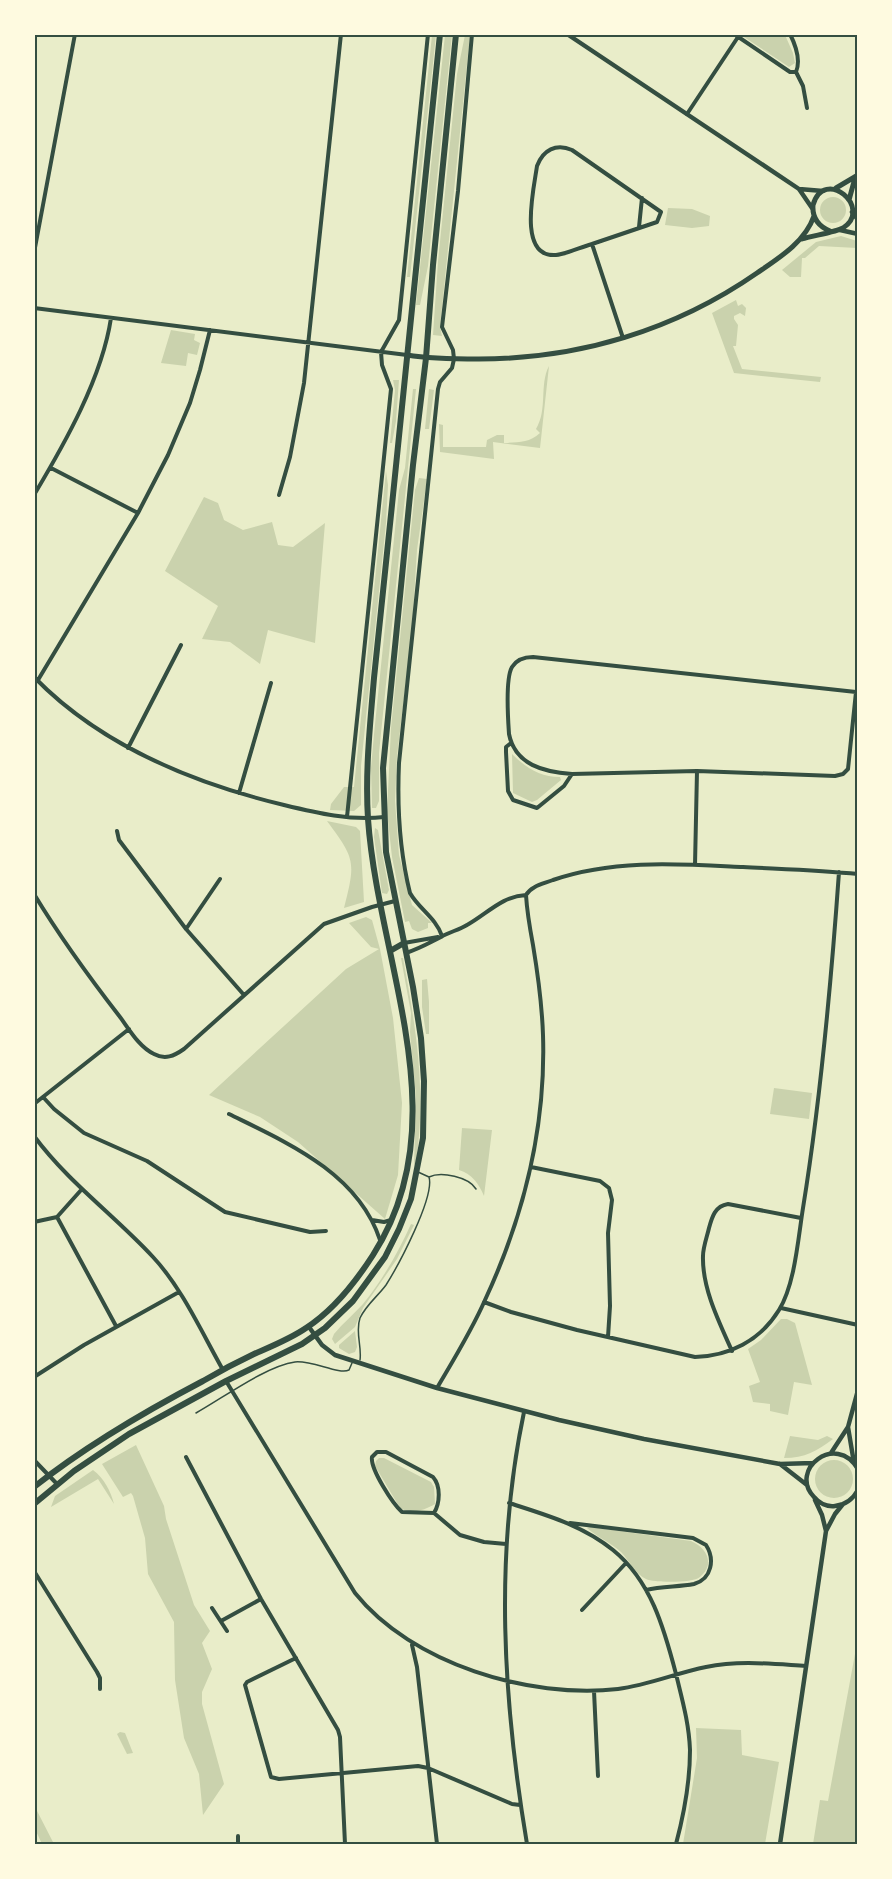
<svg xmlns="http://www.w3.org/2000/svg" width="892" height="1879" font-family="Roboto,sans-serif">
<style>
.green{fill:#cad2ad}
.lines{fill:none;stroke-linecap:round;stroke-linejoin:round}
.service{stroke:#344e41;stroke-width:1.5}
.minor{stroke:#344e41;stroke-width:4}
.tertiary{stroke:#344e41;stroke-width:4.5}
.secondary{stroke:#344e41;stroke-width:5}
.trunk{stroke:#344e41;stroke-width:6}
.rail{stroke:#7c8e77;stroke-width:2}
.neatline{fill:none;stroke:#344e41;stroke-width:2}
</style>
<rect width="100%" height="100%" fill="#e9edc9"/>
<path class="green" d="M432,35H436L410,277H407Z
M445,35H452L428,266L420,305H416Z
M465,35H470L440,327L442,336L433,335L438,261L457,74Z
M741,35H785L793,53L795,63L789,67Z
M820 210a13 13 0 1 1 26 0a13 13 0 1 1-26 0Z
M668,208L692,209L710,216L709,226L692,228L665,225Z
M841,236L857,241V248L819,246L805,258H802L801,277H790L782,270L816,242Z
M736,300L738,306L742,304L746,308L745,316L740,313L734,316V319L738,325L736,346H733L742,369L821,377L820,382L734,373L712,313Z
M171,330L195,334L194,340L200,343L197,355L188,353L186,366L161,363Z
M549,366L540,448L493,442L494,459L440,452L439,424L443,425V447H486L487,440L497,435H504V443C519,442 529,443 540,433L536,429C548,409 539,385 549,366Z
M393,380H399L396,421L392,443H390L395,390Z
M413,389H416L379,753V801L376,808H372L371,768L374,734L399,490L405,468Z
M429,389L434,390L429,429H425Z
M386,471L388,485L386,523L361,766V805L354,811L330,810L331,804L344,787H354Z
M419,478L427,479L417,550L412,631L397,756L395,801L399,855L412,905L432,923H428V928L418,932L412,929L409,921L405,922L392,857L387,812L391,728L415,490Z
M204,497L218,503L224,520L243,530L272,522L278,545L293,547L325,523L315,643L268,630L260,664L230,642L202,639L218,606L165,571Z
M512,754C526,768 540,777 560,777L561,780L537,800L532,802L513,793Z
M327,821L356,827L360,831L364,902L344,908C356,861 355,859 327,821Z
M375,828L378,830L389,890L387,894L382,893L374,837Z
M366,917L372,920L380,949L393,1018L402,1103L398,1175L385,1219L298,1142L260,1117L209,1095L346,969L379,949L371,947L349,923Z
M401,958H403C414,1017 424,1075 419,1135C418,1145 418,1158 414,1166L416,1097L410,1032L411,1013Z
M427,979L429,1002V1034H426L422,1007V980Z
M774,1088L812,1093L809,1119L770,1114Z
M462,1128L492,1130L484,1196C479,1184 472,1174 459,1170Z
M411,1224L414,1225L397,1259L363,1308L355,1327L335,1344L332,1339L334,1334C343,1323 354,1314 363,1304C383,1279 398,1253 411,1224Z
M781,1319H787L795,1323L812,1385L794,1382L788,1415L770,1411V1404L753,1402L749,1386L760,1382L748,1349L761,1340Z
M355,1331L357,1347L355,1352L349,1354L339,1348V1345Z
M790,1436L818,1440L827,1436L833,1439C817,1451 805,1458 784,1458Z
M136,1445L164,1506L166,1519L194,1605L210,1631L202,1643L212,1669L202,1692V1704L224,1784L203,1815L199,1774L184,1738L175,1680L174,1622L148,1574L145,1538L133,1496L131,1493L123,1497L102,1464Z
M379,1458H384L431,1482L434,1487L435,1504C425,1510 411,1515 400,1508L375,1466L376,1461Z
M815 1479a19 19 0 1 1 38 0a19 19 0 1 1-38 0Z
M93,1470C104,1478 111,1492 114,1504L98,1479L51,1507L55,1496Z
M590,1527L691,1541C706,1547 716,1564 700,1577C693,1583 655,1583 646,1579C635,1574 629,1560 621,1552C611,1543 597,1537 587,1528Z
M857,1643V1844H813L820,1800L828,1801Z
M696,1728L741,1730L742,1755L779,1762L765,1844H683L697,1758Z
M120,1732L125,1733L133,1753L127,1754L117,1734Z
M35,1807L54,1844H42L35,1829Z"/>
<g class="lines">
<path class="service" d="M429,1177C441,1171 469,1177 476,1189
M360,1360C362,1346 355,1332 360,1318C366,1305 378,1296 386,1285C398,1266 435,1197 429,1177L418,1172
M196,1413C223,1398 266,1366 295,1362C312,1360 339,1375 349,1370L352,1363"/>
<path class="minor" d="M734,34L790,72H796
M790,34C796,46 801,60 796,72L803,86L807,108
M687,114L738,37
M639,227L642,198
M592,244L657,222L661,212L572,150C556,143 543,150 537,166C534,188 517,258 556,255C567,254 581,247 592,244L623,338
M34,253L75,34
M34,308L407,355
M51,468L138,513
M34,495C65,443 102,378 111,318
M279,495L290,457L304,383L341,34
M34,677C101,746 192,783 284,805C317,813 351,821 384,817
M38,680L138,513L168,455L190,403L200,370L210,330
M856,692L848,769L843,774L835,776L697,771L572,774C544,772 515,765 509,734C508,719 505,679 512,667C517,659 525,657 533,657L856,692H858
M511,743L506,747V752L508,791L513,800L537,808L564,786L572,774
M128,748L181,645
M239,793L271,683
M347,817L391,389L382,365L381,352L399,320L428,34
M117,831L119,840L186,929L244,995
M695,865L697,771
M34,894C60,937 89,977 120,1017C129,1029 139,1047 154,1054C165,1060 174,1056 184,1049L324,924L372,907L395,901
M186,929L220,879
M442,936C436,918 419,909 410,893C399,849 397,808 399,763L438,389L440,382L452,368L454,359L453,350L442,327L458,191L472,34
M404,943L438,937
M406,953C421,948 427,944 441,937C449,932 459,930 467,925C487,914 502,896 526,895C531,886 543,884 553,880C614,859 680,864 743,867C781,869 820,870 858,874
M43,1097L54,1109L84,1133L147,1161L225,1212L310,1232L326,1231
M34,1104L129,1029
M229,1114C288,1143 358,1173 380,1240
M34,1136C68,1182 114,1215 153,1257C182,1288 202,1333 223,1370
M531,1167L600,1181L609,1188L612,1200L608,1233L610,1306L608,1337
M57,1217L116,1326
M372,1220L384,1222L391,1220
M34,1222L57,1217L82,1189
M484,1302L511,1312L577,1330L695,1357C729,1356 760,1341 779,1310C795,1284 798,1239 803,1208C821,1097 831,985 839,872
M781,1308L858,1325
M732,1351C719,1322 702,1288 703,1256C703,1247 707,1237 709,1228C712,1217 715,1206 728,1204L801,1218
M34,1377L84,1345L179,1292
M226,1381L355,1593C412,1664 529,1699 618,1689C649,1685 676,1673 706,1667C739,1660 773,1664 806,1666
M437,1388C454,1359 472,1330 485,1300C524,1216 546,1127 543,1035C542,1005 538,975 533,945C530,929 527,912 526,895
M524,1412C494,1555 503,1701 527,1844
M186,1457L261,1599L338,1730L340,1737L345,1844
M34,1460L57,1484
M509,1503C546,1515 582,1525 613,1550C651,1581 664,1628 676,1674C682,1699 689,1723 690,1750C690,1781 684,1814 676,1844
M434,1513C440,1503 441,1486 433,1477L386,1452H377L372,1457C370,1469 393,1504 402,1512L434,1513L460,1535L484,1542L506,1544
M570,1523L693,1538L706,1545C715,1559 712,1579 694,1584C678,1587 662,1586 646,1590
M34,1571L97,1672L100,1678V1689
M212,1608L227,1631
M582,1610L626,1563
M221,1621L261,1599
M412,1645L417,1667L437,1844
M296,1658L247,1682L245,1685L271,1777L279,1779L418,1766L428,1768L512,1804L520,1805
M594,1691L598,1776
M238,1836V1844"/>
<path class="tertiary" d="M567,34L799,189L812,208
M799,189L823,191
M852,212L858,220
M840,230L858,234
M309,1327L322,1345L335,1355L437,1388L559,1420L644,1439L780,1464L813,1463
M848,1427L854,1463
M831,1453L848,1427L858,1390
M780,1464L807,1485
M858,1469C836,1432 788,1470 814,1497C819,1503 827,1507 835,1506C845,1505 853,1499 858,1490
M815,1500L822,1515L826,1531
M780,1844L826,1531L835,1514L843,1504"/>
<path class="secondary" d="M836,188L858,175
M849,200L855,178
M802,239C811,236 836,232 843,228C874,208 824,166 813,205C812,218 818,226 830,231
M407,355C431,359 455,359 479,359C579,359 675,330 757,273C779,258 805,242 814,216"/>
<path class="trunk" d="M390,951L404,943
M34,1487C87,1445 144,1412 203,1381C220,1371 237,1362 254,1354C272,1346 290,1339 306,1328C334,1310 355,1283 373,1255C460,1120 378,963 368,819C365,772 370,725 374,678C380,620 386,563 392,505C409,348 423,191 440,34
M34,1504L74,1471L129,1434L226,1381L302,1344L325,1328L353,1301L385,1257L399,1229L411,1199L423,1138L424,1081L421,1038L413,987L386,852L383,768L413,465L426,358L433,265L456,34"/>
<path class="rail" d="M34,1840L37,1844"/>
</g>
<rect width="892" height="1879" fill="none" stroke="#fefae0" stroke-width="72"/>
<rect x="36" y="36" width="820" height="1807" class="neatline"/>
</svg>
